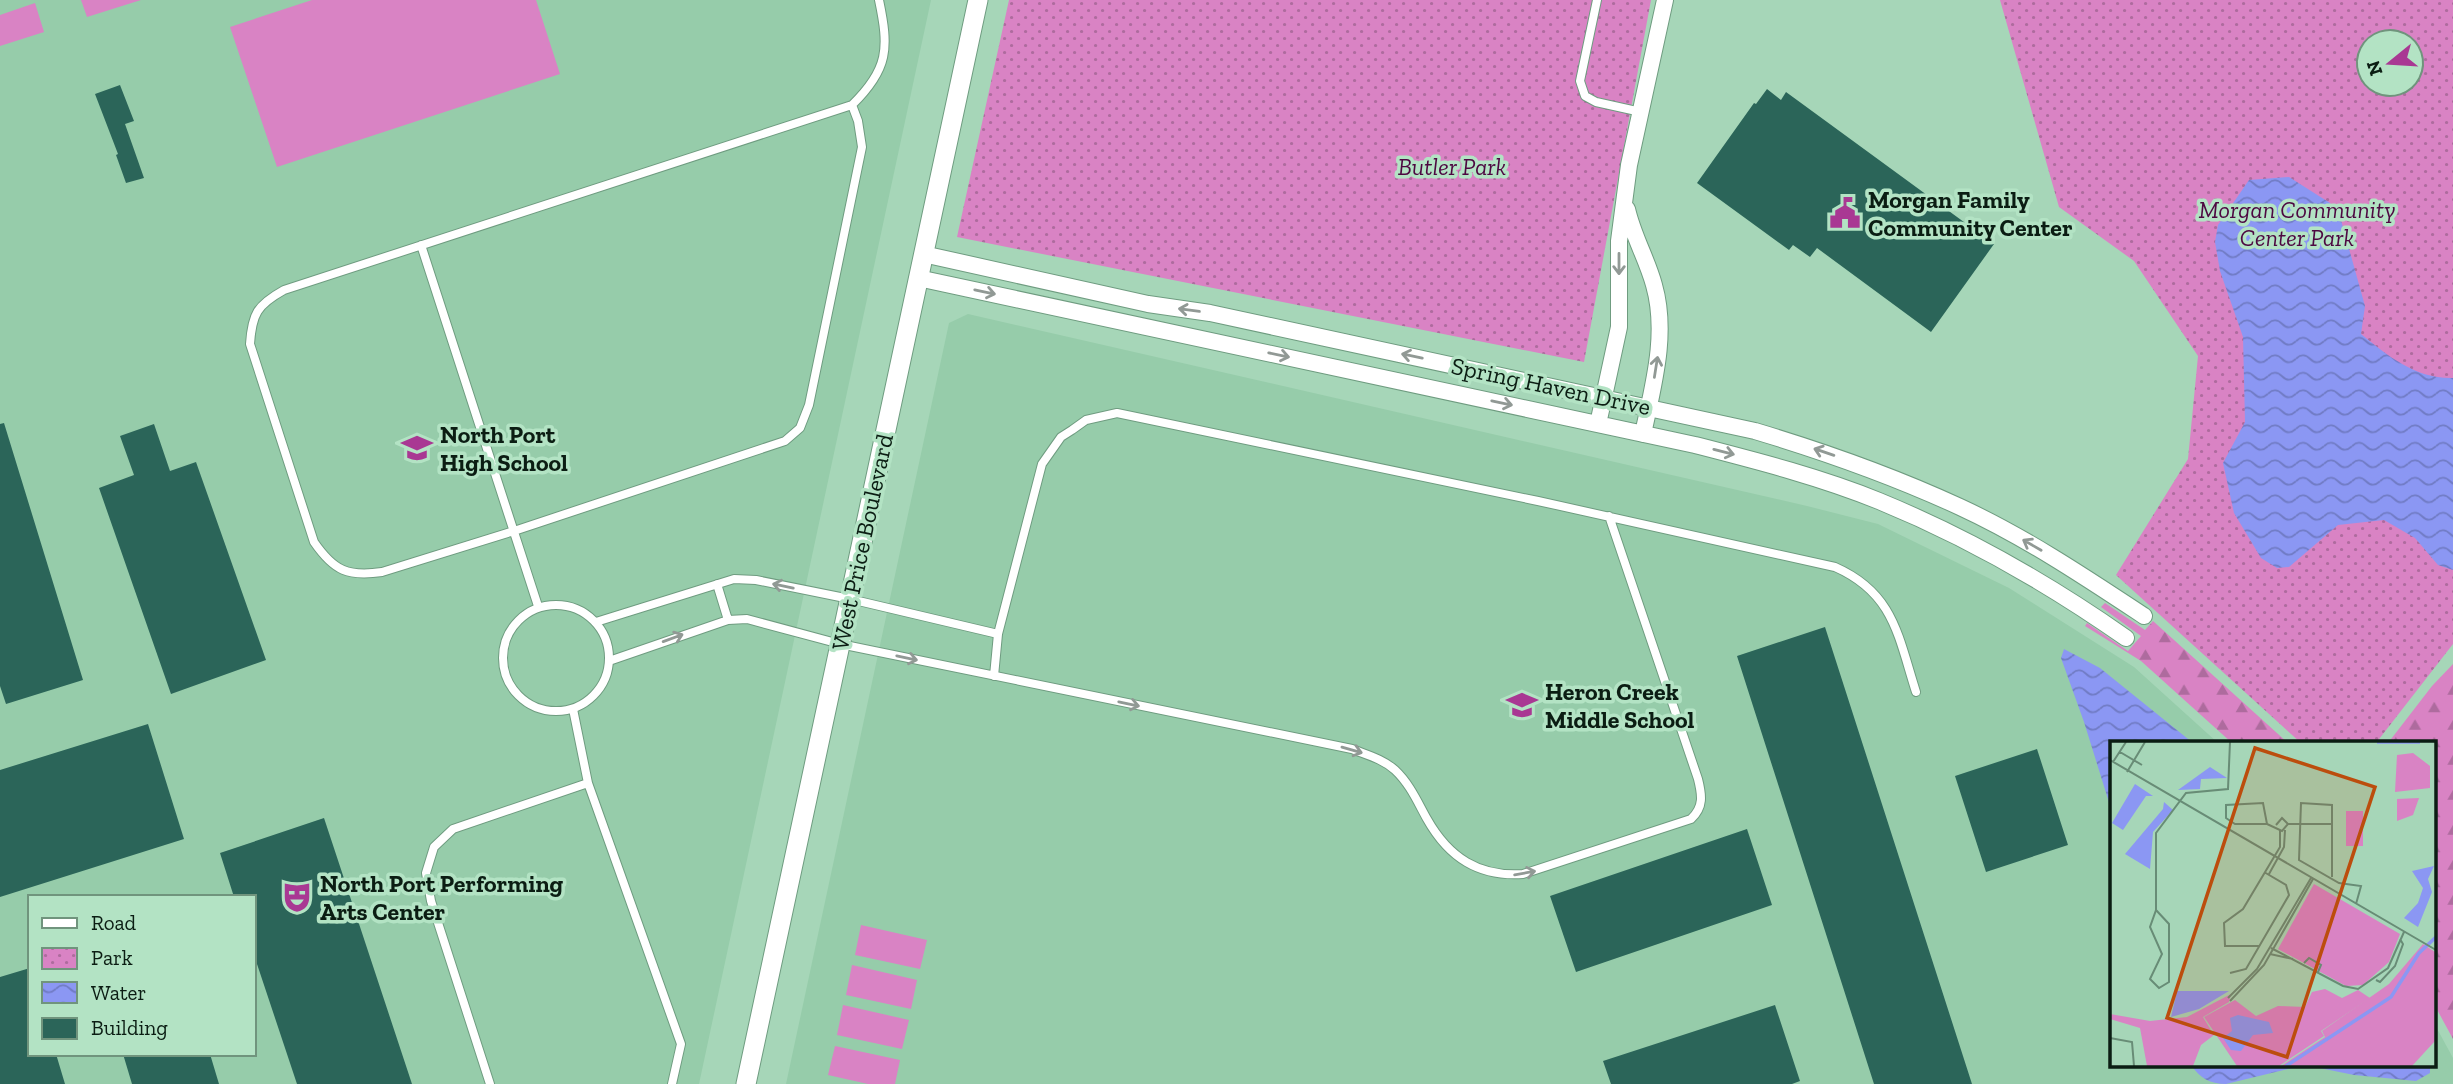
<svg xmlns="http://www.w3.org/2000/svg" width="2453" height="1084" font-family="'Zilla Slab',serif">
<style>
.built{fill:#96ccaa;fill-rule:evenodd}
.green{fill:#d983c4}
.forest{fill:url(#forest-firs)}
.park{fill:url(#park-dots);fill-rule:evenodd}
.water{fill:url(#water-waves)}
.building{fill:#2b6559}
.lines{fill:none;stroke-linecap:round;stroke-linejoin:round}
.service-casing{stroke:#6f9c80;stroke-width:10}
.minor-casing{stroke:#6f9c80;stroke-width:18}
.tertiary-casing{stroke:#6f9c80;stroke-width:21}
.service{stroke:#fff;stroke-width:8}
.minor{stroke:#fff;stroke-width:16}
.tertiary{stroke:#fff;stroke-width:19}
.oneway{stroke:#919995}
.labels{text-anchor:middle;dominant-baseline:central;stroke-width:7;stroke-linejoin:round;paint-order:stroke}
.park-label{font-size:24px;font-style:italic;fill:#4d0741;stroke:#b3e3c4}
.poi-label{font-size:24px;font-weight:bold;fill:#0b1d13;stroke:#b3e3c4;text-anchor:start}
.street-label{font-size:24px;fill:#0b1d13;stroke:#b3e3c4}
.inset-river{fill:none;stroke:#8b97f3;stroke-width:3.5}
.inset-road{fill:none;stroke:#688c76;stroke-width:2}
.view{fill:#bc4d0d;fill-opacity:0.15;stroke:#bc4d0d;stroke-width:3.5}
.inset-edge{fill:none;stroke:#0b1d13;stroke-width:3.5}
</style>
<defs>
<pattern id="forest-firs" width="22" height="20" patternUnits="userSpaceOnUse" patternTransform="scale(1.75)"><rect width="22" height="20" fill="#d983c4"/><path d="M5 1l3.5 6h-7zM16 11l3.5 6h-7z" fill="#ae6b9e"/></pattern>
<pattern id="park-dots" width="8" height="8" patternUnits="userSpaceOnUse" patternTransform="scale(1.75)"><rect width="8" height="8" fill="#d983c4"/><path d="M2 2h.1M6 6h.1" fill="none" stroke="#ae6b9e" stroke-width="1.8" stroke-linecap="round"/></pattern>
<pattern id="water-waves" width="16" height="10" patternUnits="userSpaceOnUse" patternTransform="scale(1.75)"><rect width="16" height="10" fill="#8b97f3"/><path d="M0 5q4-4 8 0t8 0" fill="none" stroke="#707bc4"/></pattern>
</defs>
<rect width="100%" height="100%" fill="#a6d6b8"/>
<path class="built" d="M0,0H931L699,1084H0ZM30,897H254V1054H30Z
M968,314L1807,506L1878,524L2009,588L2134,667L2218,743H2112V1065H2434V1023L2453,1058V1084H786L949,323Z"/>
<path class="green" d="M81,0H141L87,17Z
M312,0H536L560,74L277,167L230,27Z
M35,3L44,32L0,46V15Z
M861,925L927,940L920,969L855,955Z
M852,965L917,980L911,1009L846,995Z
M843,1005L909,1020L902,1049L837,1035Z
M835,1046L900,1060L895,1084H868L828,1075Z"/>
<path class="forest" d="M2105,603L2145,630L2153,621L2288,743H2232L2141,661L2085,626L2087,623L2128,651L2141,636L2101,607Z
M2453,664V1039L2434,1004V743H2388L2432,686Z"/>
<path class="park" d="M1009,0H1651L1584,362L957,237Z
M2000,0H2453V644L2376,743H2301L2116,575L2188,459L2198,356L2134,261L2059,207ZM2369,42H2411V84H2369Z"/>
<path class="water" d="M2289,177L2330,203L2341,220L2365,306L2361,334C2388,356 2416,379 2453,378V570L2438,565L2415,538L2384,520L2338,525L2289,567L2277,568L2261,558L2234,513L2223,463L2245,422L2243,337L2220,271L2215,242L2218,225L2249,180Z
M2064,649L2100,668L2193,743H2112V812L2084,722L2061,658Z
M2191,1065H2430V1073L2416,1081L2354,1075L2305,1065L2226,1084C2210,1084 2200,1078 2191,1065Z"/>
<path class="building" d="M120,85L134,121L125,124L144,178L126,183L116,155L118,154L95,94Z
M1767,89L1781,100L1786,92L1994,244L1931,332L1817,248L1810,257L1793,245L1789,250L1697,183L1754,103L1756,104Z
M4,423L83,680L6,704L0,686V424Z
M154,424L170,471L196,462L266,660L171,694L99,488L134,475L120,436Z
M1825,627L1972,1084H1874L1737,656Z
M148,724L184,839L0,897V770Z
M2037,749L2068,845L1986,872L1955,776Z
M324,818L412,1084H297L254,955V897H234L220,853Z
M1747,829L1772,905L1576,972L1550,896Z
M30,968V1054H56L65,1084H0V977Z
M1775,1005L1800,1081L1792,1084H1611L1603,1061Z
M123,1054H210L219,1084H132Z"/>
<g class="lines">
<defs>
<path id="service" d="M1597,0L1580,81L1585,96L1596,102L1641,112
M852,105L858,121L862,147L809,405L800,428L785,441L514,531L382,572C348,577 334,571 314,542L250,344C252,314 257,305 284,290L852,105C889,69 889,48 879,0
M421,245L538,606
M717,584L728,620
M503 658a53 53 0 1 1 106 0a53 53 0 1 1-106 0Z
M596,622L734,579L756,580L850,599L998,634
M609,661L728,620L747,619L840,644L1352,749C1367,755 1383,759 1395,770C1410,784 1418,803 1427,819C1449,858 1479,877 1523,874L1691,819C1704,807 1702,795 1698,779L1609,516
M994,676L998,634L1042,464L1061,437L1072,430L1086,420L1117,413L1538,501L1835,567C1894,593 1898,636 1916,692
M573,709L588,783L681,1044L672,1084
M490,1084L431,901L426,873L434,847L453,829L588,783"/>
<path id="minor" d="M1627,209C1633,236 1647,259 1654,285C1668,334 1653,386 1643,434
M923,254L1148,304L1210,313L1755,431C1825,452 1893,476 1960,507C2025,537 2085,577 2144,616
M918,278L1695,445C1757,461 1820,477 1879,501C1967,537 2049,584 2126,638
M1598,424L1619,327V241L1629,165L1665,0"/>
<path id="tertiary" d="M746,1084L978,0"/>
</defs>
<use href="#service" class="service-casing"/>
<use href="#minor" class="minor-casing"/>
<use href="#tertiary" class="tertiary-casing"/>
<use href="#service" class="service"/>
<use href="#minor" class="minor"/>
<use href="#tertiary" class="tertiary"/>
</g>
<defs><path id="oneway-shaft" d="M-6 0H5M1.5-3L5.5 0L1.5 3" fill="none" stroke-width="1.6" stroke-linecap="round" stroke-linejoin="round" transform="scale(1.75)"/></defs>
<g class="oneway">
<use href="#oneway-shaft" transform="translate(1619 264) rotate(90)"/>
<use href="#oneway-shaft" transform="translate(985 292) rotate(12)"/>
<use href="#oneway-shaft" transform="translate(1189 310) rotate(-172)"/>
<use href="#oneway-shaft" transform="translate(1279 355) rotate(12)"/>
<use href="#oneway-shaft" transform="translate(1412 356) rotate(-168)"/>
<use href="#oneway-shaft" transform="translate(1656 367) rotate(-81)"/>
<use href="#oneway-shaft" transform="translate(1502 403) rotate(12)"/>
<use href="#oneway-shaft" transform="translate(1724 452) rotate(14)"/>
<use href="#oneway-shaft" transform="translate(1824 452) rotate(-161)"/>
<use href="#oneway-shaft" transform="translate(2032 545) rotate(-150)"/>
<use href="#oneway-shaft" transform="translate(783 586) rotate(-168)"/>
<use href="#oneway-shaft" transform="translate(673 638) rotate(-20)"/>
<use href="#oneway-shaft" transform="translate(907 658) rotate(12)"/>
<use href="#oneway-shaft" transform="translate(1129 704) rotate(12)"/>
<use href="#oneway-shaft" transform="translate(1352 750) rotate(16)"/>
<use href="#oneway-shaft" transform="translate(1525 873) rotate(-10)"/>
</g>
<defs>
<symbol id="civic-bare" viewBox="-9 -9 18 18"><path d="M-.6-6.5H3V-4.5H.6V-3L4-1V1h2V6H-6V1h2V-1L-.6-3ZM-1.2 2.5V6h2.4V2.5Z" fill="#a93893" stroke="#b3e3c4" stroke-width="2.5" paint-order="stroke"/></symbol>
<symbol id="school-bare" viewBox="-9 -9 18 18"><path d="M0-5L7-2L0 1L-7-2ZM-4 1L0 2.5L4 1V4Q0 6-4 4Z" fill="#a93893" stroke="#b3e3c4" stroke-width="2.5" paint-order="stroke"/></symbol>
<symbol id="theatre-bare" viewBox="-9 -9 18 18"><path d="M-5-5.5Q0-4 5-5.5V0Q5 5 0 6Q-5 5-5 0ZM-3.3-2.5H-1v1.5H-3.3ZM1-2.5H3.3v1.5H1ZM-2.8 1Q0 5.5 2.8 1Z" fill="#a93893" stroke="#b3e3c4" stroke-width="2.5" paint-order="stroke"/></symbol>
</defs>
<g fill-rule="evenodd">
<use href="#civic-bare" x="1823" y="191" width="44" height="44"/>
<use href="#school-bare" x="395" y="426" width="44" height="44"/>
<use href="#school-bare" x="1500" y="683" width="44" height="44"/>
<use href="#theatre-bare" x="275" y="875" width="44" height="44"/>
</g>
<g class="labels">
<g class="park-label">
<text x="1452" y="166">Butler Park</text>
<text x="2297" y="209">Morgan Community<tspan x="2297" dy="28">Center Park</tspan></text>
</g>
<g class="poi-label">
<text x="1868" y="199">Morgan Family<tspan x="1868" dy="28">Community Center</tspan></text>
<text x="440" y="434">North Port<tspan x="440" dy="28">High School</tspan></text>
<text x="1545" y="691">Heron Creek<tspan x="1545" dy="28">Middle School</tspan></text>
<text x="320" y="883">North Port Performing<tspan x="320" dy="28">Arts Center</tspan></text>
</g>
<g class="street-label">
<text transform="translate(1551 386) rotate(12)">Spring Haven Drive</text>
<text transform="translate(862 542) rotate(-78)">West Price Boulevard</text>
</g>
</g>
<g transform="translate(2110 741)">
<rect width="326" height="326" fill="#a6d6b8"/>
<path d="M303,12L320,25V47L285,51L287,14ZM309,57L303,74L287,80V58ZM236,70H253V105H236Z" fill="#d983c4"/>
<path d="M121,253L119,261L93,276L104,294L91,304L83,325H37L30,287L0,278V273L40,280L77,276Z" fill="#d983c4"/>
<path d="M313,203L325,211V300L302,325H171L215,296L212,290L279,243Z" fill="#d983c4"/>
<path d="M204,143L290,193L279,221L253,244L236,245L168,208ZM215,248L232,257L248,249L260,257L211,290L214,295L169,325H127L94,276L125,259L146,275L168,265L195,266L202,251Z" fill="#d983c4"/>
<path d="M100,26L117,37L91,38L90,48L68,49ZM25,43L43,55H36L13,89L2,82ZM54,61L63,69L43,91L40,128L15,113L53,68ZM324,125L318,138L322,151L308,186L294,177L308,162L313,147L302,130ZM67,250H119L89,268L61,276ZM128,274L159,281L163,292L143,294L131,310L121,309L113,297L122,290L120,277Z" fill="#8b97f3"/>
<path class="inset-river" d="M267,1H310M176,325L281,256L309,212L326,196"/>
<path class="inset-road" d="M10,11L32,24M0,19L326,209M3,21L16,1M17,31L35,1M157,83H125L116,77V64L153,62L157,83L172,90L178,83L172,77L166,84M178,83H222M159,133L174,106L175,89M222,136V64L191,62L189,119L229,142L251,145L246,163M46,169L59,183V241L49,247L40,238L52,213L40,186L46,169V92L76,52L118,48L120,1M150,205H115L114,182L133,168L170,106V89M161,207L233,245L248,248L278,227L294,191M160,213L183,218M194,222L199,217L211,224L208,231M120,232L136,228L179,154L176,144L154,131M266,239L270,241L285,225L293,203L290,198M118,257L147,228L201,137M120,260L154,224L203,138M0,297L22,301L24,325"/>
<path class="view" d="M145,7L265,46L177,316L57,277Z"/>
<rect width="326" height="326" class="inset-edge"/>
</g>
<rect x="28" y="895" width="228" height="161" fill="#b3e3c4" stroke="#70947d" stroke-width="2"/>
<rect x="42" y="918" width="35" height="10" fill="#ffffff" stroke="#70947d" stroke-width="2"/>
<text x="91" y="930" font-size="21" fill="#0b1d13">Road</text>
<rect x="42" y="948" width="35" height="21" fill="url(#park-dots)" stroke="#70947d" stroke-width="2"/>
<text x="91" y="965" font-size="21" fill="#0b1d13">Park</text>
<rect x="42" y="982" width="35" height="21" fill="url(#water-waves)" stroke="#70947d" stroke-width="2"/>
<text x="91" y="1000" font-size="21" fill="#0b1d13">Water</text>
<rect x="42" y="1018" width="35" height="21" fill="#2b6559" stroke="#70947d" stroke-width="2"/>
<text x="91" y="1035" font-size="21" fill="#0b1d13">Building</text>
<g transform="translate(2390 63) rotate(252)"><circle r="33" fill="#b3e3c4" stroke="#70947d" stroke-width="2"/>
<path d="M0-5L12 26L0 18L-12 26Z" fill="#a93893"/>
<text y="-10" font-size="19" font-weight="bold" text-anchor="middle" fill="#0b1d13">N</text>
</g>
</svg>
